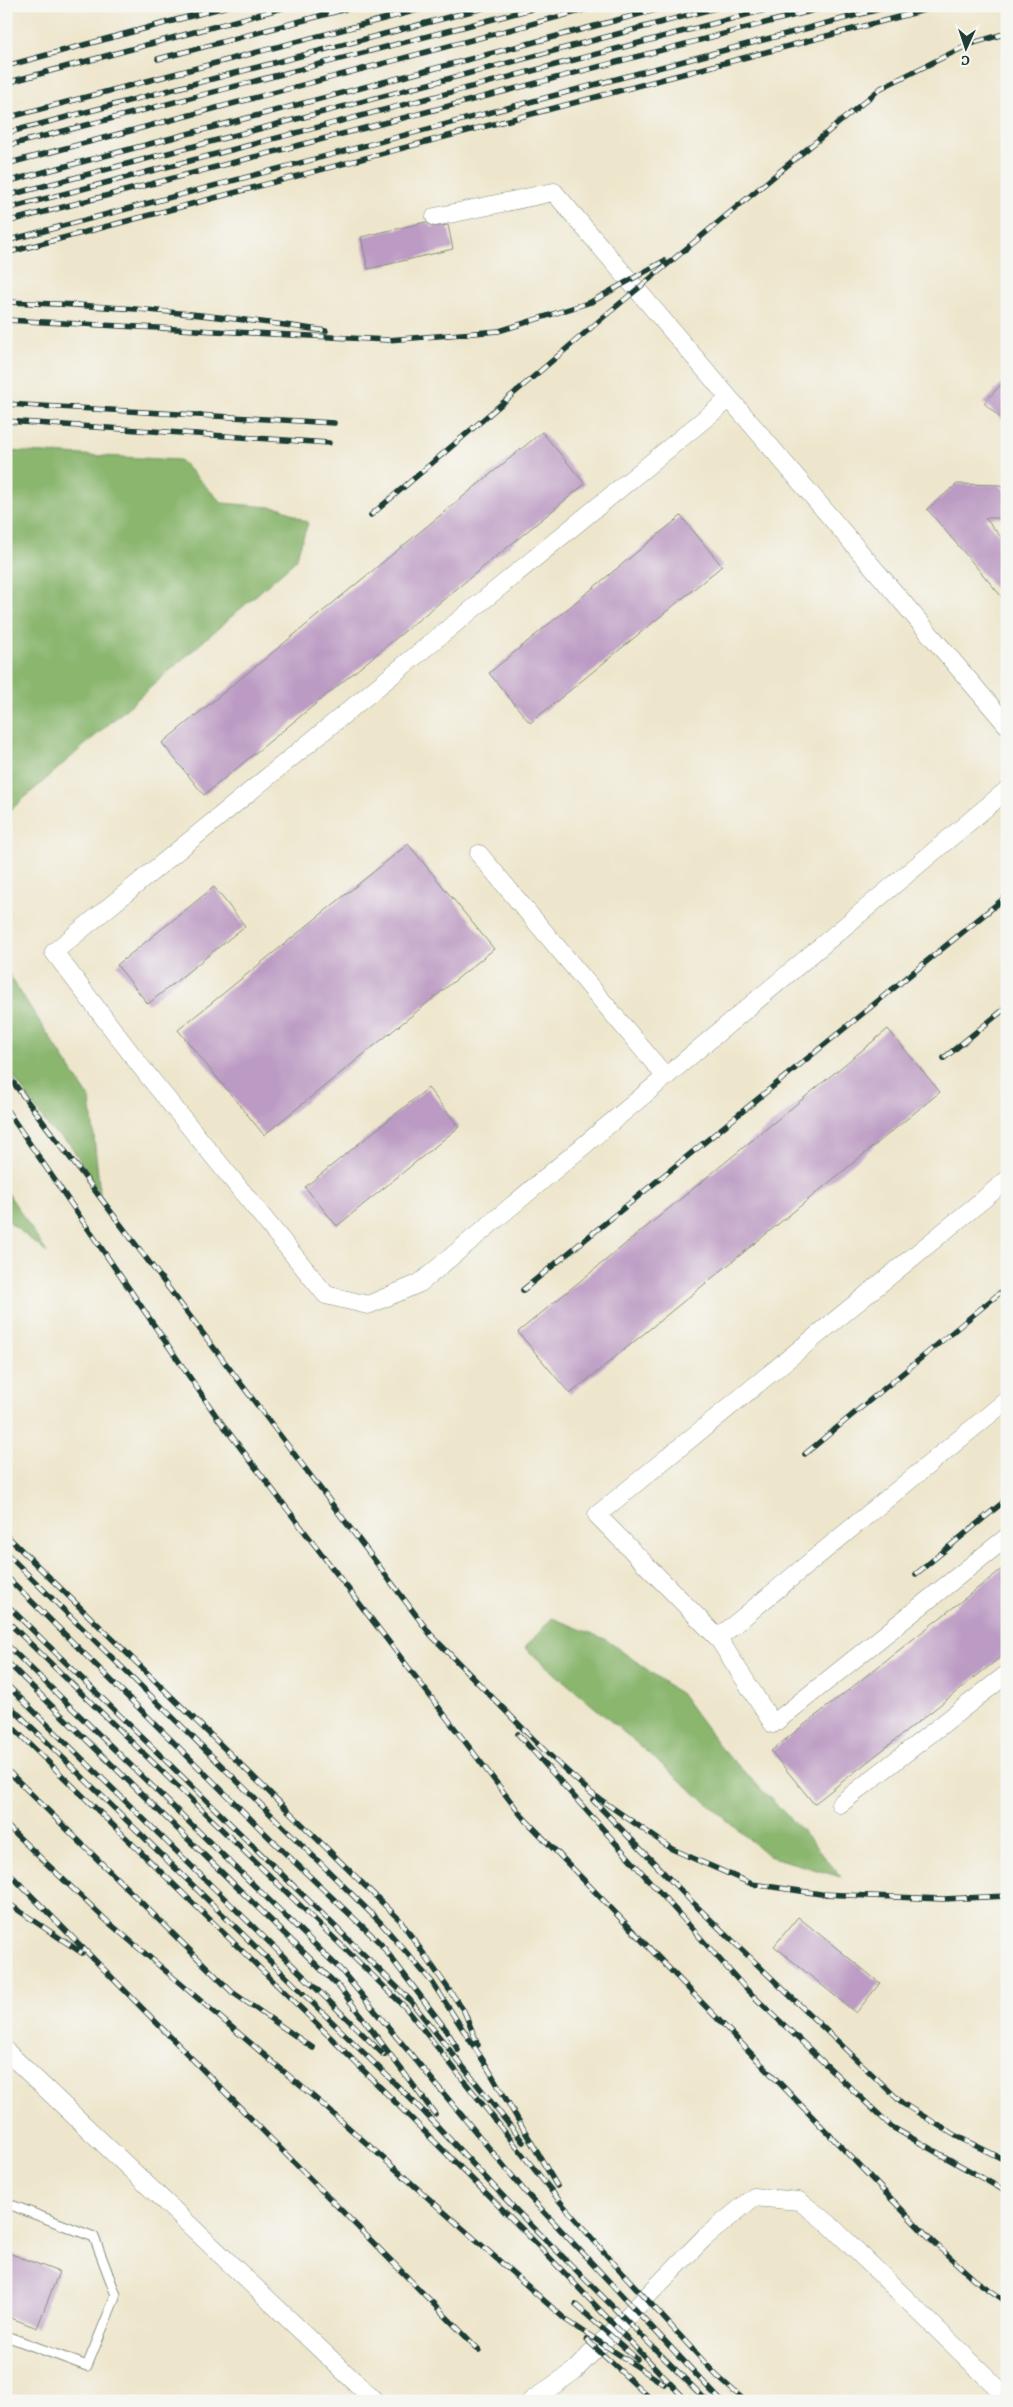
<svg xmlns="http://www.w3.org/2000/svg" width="1013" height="2407" font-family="Alegreya,serif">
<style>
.forest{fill:#8ab66e;stroke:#547a51}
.building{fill:#bb9ac3}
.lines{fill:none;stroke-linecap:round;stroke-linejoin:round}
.service-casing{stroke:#869280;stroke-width:11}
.minor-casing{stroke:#869280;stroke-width:19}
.service{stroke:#fff;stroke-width:9}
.minor{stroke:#fff;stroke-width:18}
.rail-casing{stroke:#1f3d34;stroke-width:5.5}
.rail{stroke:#f6f6f2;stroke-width:4;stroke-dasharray:11;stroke-linecap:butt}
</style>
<rect width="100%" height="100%" fill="#f6f6f2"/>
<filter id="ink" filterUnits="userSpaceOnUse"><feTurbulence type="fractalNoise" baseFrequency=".02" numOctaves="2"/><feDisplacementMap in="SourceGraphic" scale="10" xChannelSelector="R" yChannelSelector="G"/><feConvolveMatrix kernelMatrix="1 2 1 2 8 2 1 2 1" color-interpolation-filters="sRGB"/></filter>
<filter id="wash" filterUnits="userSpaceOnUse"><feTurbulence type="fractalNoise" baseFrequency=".0096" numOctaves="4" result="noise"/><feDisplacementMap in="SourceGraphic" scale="20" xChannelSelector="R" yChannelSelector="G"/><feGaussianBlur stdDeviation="1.12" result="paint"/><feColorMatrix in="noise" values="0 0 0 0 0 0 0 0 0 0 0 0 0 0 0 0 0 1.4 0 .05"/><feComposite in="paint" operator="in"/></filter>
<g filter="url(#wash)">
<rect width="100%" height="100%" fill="#eee6cc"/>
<path class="forest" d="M6,451L180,460L222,503L282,508L308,523L295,561L6,814Z
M6,970L90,1099L100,1194L70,1144L50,1129L6,1066Z
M6,1190L47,1253L6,1219Z
M552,1618L605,1639L682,1695L720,1747L808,1837L841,1877L769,1856L525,1648Z"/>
<g id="blocks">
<path class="building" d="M426,222L432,227L448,225L453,249L368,269L361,237Z
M1007,378V424L984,403Z
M542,432L585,484L204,795L162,743Z
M957,484L1000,485L1007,492V518H985L1007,544V603L927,509Z
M681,516L722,566L530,723L489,673Z
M408,844L494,949L264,1135L178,1030Z
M214,887L245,926L148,1004L117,965Z
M888,1029L940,1092L570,1394L518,1332Z
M428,1088L459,1127L337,1226L305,1187Z
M1007,1565V1652L814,1804L771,1751Z
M798,1917L880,1983L856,2013L774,1946Z
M6,2252L59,2272L37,2328L6,2316Z"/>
</g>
</g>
<g filter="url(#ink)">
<use href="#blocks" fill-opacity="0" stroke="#869280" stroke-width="1"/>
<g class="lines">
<defs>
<path id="service" d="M6,2203L94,2237L116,2295L87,2366L6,2336"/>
<path id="minor" d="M435,217L554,192L1007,725
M729,399L54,952L145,1072L326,1295L368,1305L420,1283L1007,790
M479,854L666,1077
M1007,1180L597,1515L718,1638L1007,1400
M718,1638L773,1724L1007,1537
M840,1804L1007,1674
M6,2051L375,2401
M531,2401L574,2371L704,2238L754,2197L799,2201L828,2223L1007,2397"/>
</defs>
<use href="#service" class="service-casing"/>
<use href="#minor" class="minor-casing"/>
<use href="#service" class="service"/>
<use href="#minor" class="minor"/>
<defs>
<path id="rail" d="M158,59L357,6
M6,66L228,6
M6,83L290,6
M6,118L433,6
M6,133L491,6
M6,146L543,6
M6,164L599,6
M6,182L670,6
M6,196L723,6
M6,209L780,6
M6,222L830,6
M6,241L891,6
M6,253L940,6
M6,302C113,305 220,315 326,331
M6,320L388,340L499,331L591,302L664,261
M6,404L334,423
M6,421L329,443
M371,515L606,315L881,88L970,44L1007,33
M944,1058L1007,1007
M6,1073L431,1635L545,1751L591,1793L672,1849L752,1884L821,1894L943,1899L1007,1896
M6,1109L217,1417L521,1815L932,2241L975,2280L1007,2302
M523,1290L1007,896
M805,1454L1007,1287
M6,1535L400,1920L464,2011L478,2045
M6,1553L380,1922L432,1982L486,2065L557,2186
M916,1574L1007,1499
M6,1576L284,1852L380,1943L447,2031L458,2050
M6,1604L409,1999L523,2142
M6,1620L406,2008L562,2204L618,2268L717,2376L745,2401
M6,1644L340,1969L528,2195L721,2401
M6,1661L340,1988L435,2114
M6,1684L384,2055
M6,1702L424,2112L517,2211L707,2401
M6,1721L311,2018L528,2235L687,2401
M518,1734L747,1990L892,2127L1007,2192
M6,1769L232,1992L313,2048
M593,1800L691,1901L902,2103L956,2136L1007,2161
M6,1825L108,1922L322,2104L566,2320L664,2384
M6,1870L479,2350
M6,1902L82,1953
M576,2305L637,2359
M587,2340L653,2401"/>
</defs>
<use href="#rail" class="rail-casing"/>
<use href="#rail" class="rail"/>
</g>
</g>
<rect width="1013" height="2407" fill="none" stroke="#f6f6f2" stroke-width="25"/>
<g transform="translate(966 48) rotate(183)" stroke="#f6f6f2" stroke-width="4" paint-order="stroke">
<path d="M0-4L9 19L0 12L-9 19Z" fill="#1f3d34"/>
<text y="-8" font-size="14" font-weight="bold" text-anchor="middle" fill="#1f3d34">С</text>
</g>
</svg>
